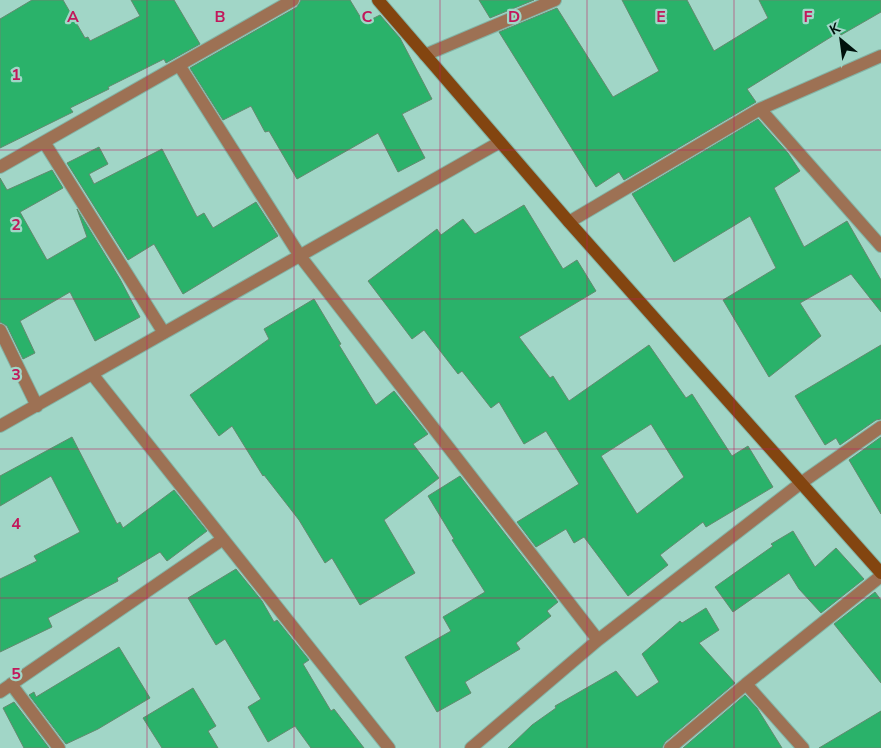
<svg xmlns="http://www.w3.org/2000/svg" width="881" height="748" font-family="'Nunito Sans',sans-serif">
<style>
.building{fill:#2ab26a;stroke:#628a6f;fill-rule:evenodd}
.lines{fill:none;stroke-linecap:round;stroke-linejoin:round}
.minor-casing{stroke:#84b3a5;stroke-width:14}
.secondary-casing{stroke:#84b3a5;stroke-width:14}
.minor{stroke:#9d7154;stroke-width:12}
.secondary{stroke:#834510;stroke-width:12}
.grid{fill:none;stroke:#c2185b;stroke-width:1;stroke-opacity:0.55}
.grid-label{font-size:16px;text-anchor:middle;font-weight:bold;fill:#c2185b;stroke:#a1d6c7;stroke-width:4.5;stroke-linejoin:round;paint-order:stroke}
</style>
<rect width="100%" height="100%" fill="#a1d6c7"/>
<path class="building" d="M32,0H63L85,38L88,37L90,41L140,16L131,0H174L200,44L166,63L164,59L108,87L109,89L70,108L73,112L0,148V19Z
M301,0H350L364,23L380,15L400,38L432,99L402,114L425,158L398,172L378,133L297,179L269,131L265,132L251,106L223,120L190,68L297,7Z
M479,0H534L490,18Z
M622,0H687L714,51L768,18L759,0H881V12L841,35L839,32L747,89L756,102L624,180L619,172L596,187L499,32L557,8L613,97L659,71Z
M758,119L788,153L800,171L774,188L804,247L847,221L881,280V312L851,274L800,303L821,336L769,377L723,300L776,268L750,216L674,262L632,194Z
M99,147L108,164L89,174L94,184L162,149L197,217L204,213L213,228L256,202L278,236L183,294L154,244L128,260L67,163Z
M52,170L63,188L20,212L47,260L87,237L77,209L120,279L140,317L95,341L70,292L20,321L35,353L23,359L7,326L0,322V178L7,190Z
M524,205L563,269L577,260L596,291L519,337L550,378L553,376L569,401L649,345L686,398L692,394L732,456L748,446L773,487L706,527L703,522L660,555L668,565L628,596L584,537L574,543L566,529L536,547L517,522L579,484L546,431L524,444L499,402L491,408L462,371L458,374L424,330L412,339L368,281L437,229L441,235L463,219L475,234ZM651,424L684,477L637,514L601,456Z
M314,299L341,344L339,345L376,405L394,391L428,434L413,444L439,478L384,520L415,573L360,605L332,558L325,563L299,520L264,475L263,476L232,426L219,436L190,395L269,339L264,329Z
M881,345V419L876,420L840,445L836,438L825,445L795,396Z
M72,437L117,524L120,522L123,528L174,490L207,531L167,561L160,552L117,578L118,581L48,618L52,627L0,652V579L37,561L34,556L80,532L51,476L0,506V476Z
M881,437V514L849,460Z
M460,476L558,602L547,611L551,616L516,643L520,649L465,682L471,693L437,712L405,657L451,631L443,617L485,592L452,540L454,539L428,496Z
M793,531L815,567L836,548L864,579L821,613L799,589L789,573L733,612L715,587L773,546L771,544Z
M236,569L262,601L274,622L277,620L309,660L303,664L331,711L334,709L364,748H311L295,726L268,742L248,707L261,699L225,639L216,645L188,598Z
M875,592L881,600V683L834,624Z
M706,608L719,630L699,643L735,683L665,742L662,748H508L532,725L556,708L555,706L616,671L637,697L659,682L642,654L680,621L682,623Z
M119,647L150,698L98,729L66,744L29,695L34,692L36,697Z
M193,688L216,726L208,731L218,748H162L143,718Z
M745,695L757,708L782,748H683Z
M14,702L49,748H24L3,708Z
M881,711V748H819Z"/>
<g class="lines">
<defs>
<path id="minor" d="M425,55L555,0
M179,65L300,256L598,640
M760,109L881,246
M44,142L164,333
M0,167L293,0
M569,222L760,109L881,56
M0,330L37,406
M92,374L389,748
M0,426L500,142
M11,684L59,748
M746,684L803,748
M0,692L223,539
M471,748L598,640L801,483L881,427
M670,748L746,684L881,576"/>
<path id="secondary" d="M378,0L569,222L881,573"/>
</defs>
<use href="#minor" class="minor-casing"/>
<use href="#secondary" class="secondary-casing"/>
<use href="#minor" class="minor"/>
<use href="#secondary" class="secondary"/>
</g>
<path class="grid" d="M147,0V748M294,0V748M440,0V748M587,0V748M734,0V748M0,150H881M0,299H881M0,449H881M0,598H881"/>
<g class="grid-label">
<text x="73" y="22">A</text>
<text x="220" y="22">B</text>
<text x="367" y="22">C</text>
<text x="514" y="22">D</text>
<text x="661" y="22">E</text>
<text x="808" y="22">F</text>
<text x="16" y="80">1</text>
<text x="16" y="230">2</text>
<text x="16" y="380">3</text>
<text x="16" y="529">4</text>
<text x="16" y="679">5</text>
</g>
<g transform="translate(841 40) rotate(331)" stroke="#a1d6c7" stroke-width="4" paint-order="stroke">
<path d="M0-4L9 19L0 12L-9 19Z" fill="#00110c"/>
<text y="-8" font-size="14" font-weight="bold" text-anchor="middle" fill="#00110c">K</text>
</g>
</svg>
